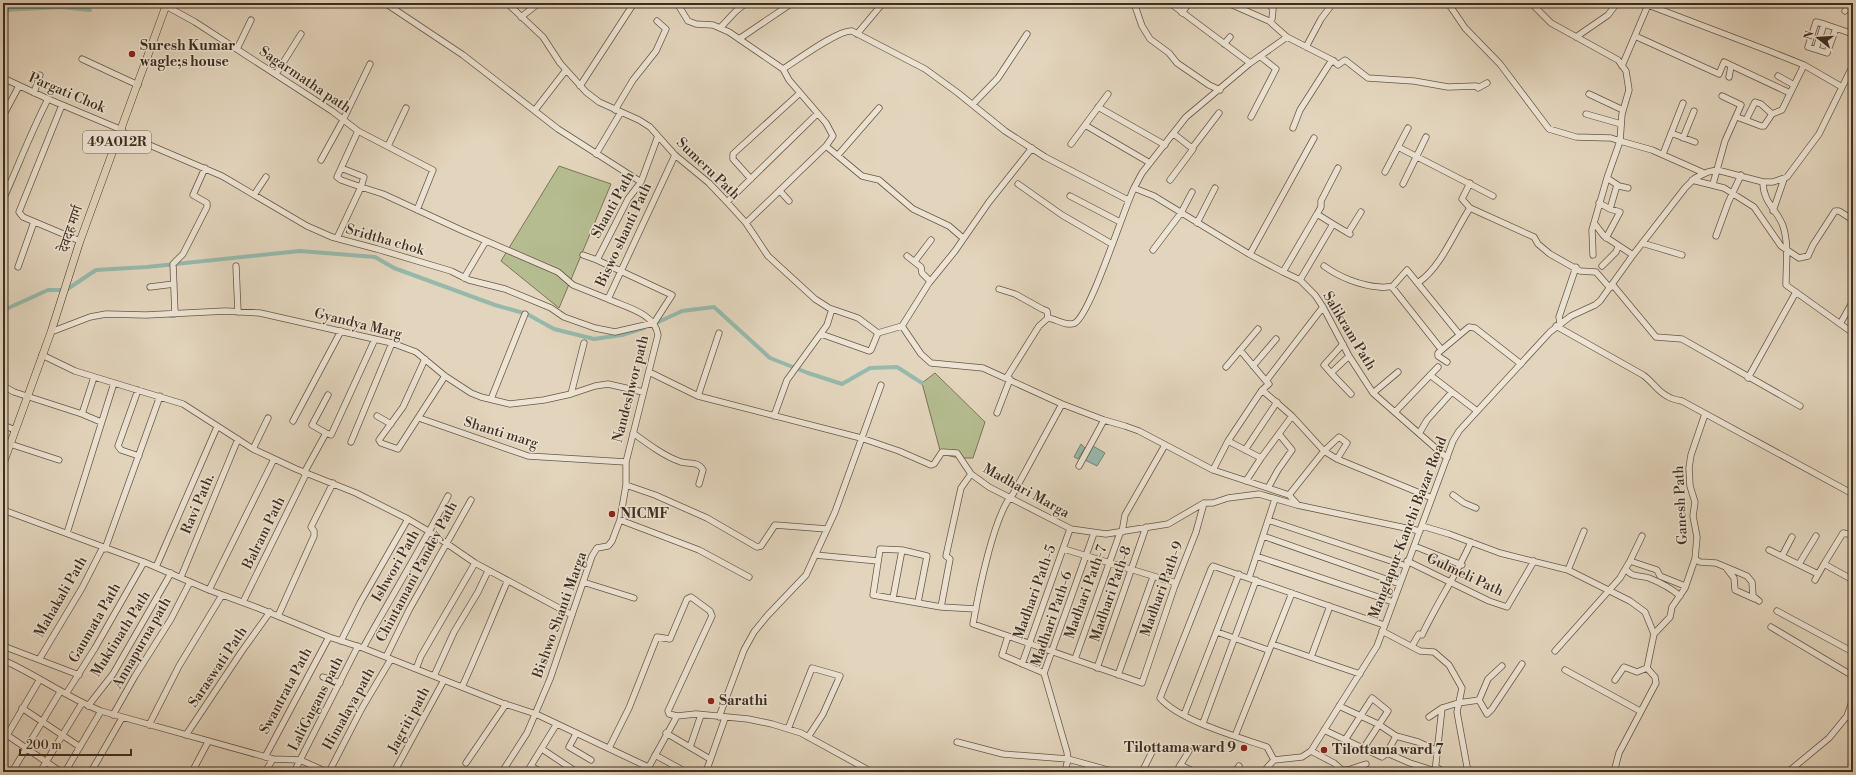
<svg xmlns="http://www.w3.org/2000/svg" width="1856" height="775" font-family="'Libre Bodoni','Noto Serif Devanagari',serif">
<style>
.green{fill:#b5bd90;stroke:#7a7558}
.water{fill:#96b9ac;stroke:#738174}
.lines{fill:none;stroke-linecap:round;stroke-linejoin:round}
.canal{stroke:#96b9ac;stroke-width:4}
.minor-casing{stroke:#675747;stroke-width:7}
.major-casing{stroke:#3e2d20;stroke-width:8}
.minor{stroke:#ede4d4;stroke-width:5.5}
.major{stroke:#e3d5bd;stroke-width:7}
.poi-dot{fill:#8f2418;stroke:#ede4d4;stroke-width:1.5}
.labels{text-anchor:middle;dominant-baseline:central;stroke-width:3;stroke-linejoin:round;paint-order:stroke}
.shield{fill:#ede4d4;stroke:#726456;stroke-width:1}
.shield-label{font-size:13px;font-weight:bold;fill:#3e2d20}
.poi-label{font-size:14px;font-weight:bold;fill:#3e2d20;stroke:#ede4d4;text-anchor:start}
.street-label{font-size:14px;fill:#3e2d20;stroke:#ede4d4}
</style>
<rect width="100%" height="100%" fill="#e3d5bd"/>
<filter id="stains"><feTurbulence type="fractalNoise" baseFrequency=".005" numOctaves="4"/><feColorMatrix values="0 0 0 0 .2 0 0 0 0 .09 0 0 0 0 .02 0 0 0 .5 -.17"/></filter>
<radialGradient id="worn" r=".72"><stop offset=".6" stop-color="#630" stop-opacity="0"/><stop offset="1" stop-color="#630" stop-opacity=".3"/></radialGradient>
<path class="green" d="M559,166L611,184L559,308L501,261Z
M935,373L985,422L973,458H959L941,454L922,383Z"/>
<path class="water" d="M1081,444L1085,448L1078,459L1074,457Z
M1093,446L1105,453L1097,466L1085,460Z"/>
<g class="lines">
<path class="canal" d="M3,10L61,7L90,10
M4,310L48,290H66L96,270L147,267L300,251L375,257L394,268L495,305L527,314L554,329L594,339L622,335L644,328
M654,324L682,311L714,307L770,358L808,373L842,384L870,368L897,367L922,383"/>
<defs>
<path id="minor" d="M385,3L463,55L558,129L641,182
M507,3L543,37L560,63L586,92L599,102L639,120L650,127L675,155L709,183L727,202L746,223L768,256L815,299L829,308L858,318L878,333L902,326
M677,3L688,21L696,24L713,25L729,32L783,69
M1134,3L1142,26L1150,39L1169,53L1177,63L1209,85L1220,90
M1170,3L1250,63
M1228,3L1269,21L1287,37L1334,61L1338,65L1345,60L1368,78L1414,81L1448,87L1476,86L1478,88L1487,83
M1268,3L1273,9L1272,19L1269,21
M1448,3L1465,28L1500,64L1549,129L1576,137L1611,138L1620,141
M1531,3L1551,23L1618,60L1626,71L1629,90L1622,114L1620,141L1607,178L1594,223L1604,236L1633,255
M166,6L195,22L332,111L358,131L433,170L417,210
M1845,11L1850,3
M1182,13L1189,3
M521,17L539,3
M1824,24L1853,34
M720,28L736,11L746,3
M857,34L883,3
M1635,36L1719,74L1724,62L1790,93
M1576,37L1608,15L1617,3
M739,39L792,3
M1224,44L1230,37
M1306,47L1321,19L1333,3
M237,49L251,20
M1816,49L1824,24L1816,22L1808,47L1827,53L1836,28
M82,59L138,85
M1622,66L1648,5L1769,51L1804,65L1842,87
M783,69C796,61 839,29 852,31L925,69L958,93L1005,131L1045,157L1128,200
M276,74L301,34
M1778,76L1794,85
M1729,77L1731,66
M3,78L48,99L122,130L126,135L222,176L307,226L332,237L377,249L451,271L469,280L505,289L551,308L564,317L595,328L615,332L654,323
M580,86L634,3
M34,93L40,75
M1589,94L1623,110
M973,104L998,78L1027,34
M62,105L19,212L23,217L80,241
M1098,107L1165,145
M535,110L566,70
M615,110L633,80L656,51L666,29L657,21
M1586,114L1621,124
M1772,114L1782,110L1804,65
M3,116L19,86
M1251,117L1276,69L1261,57
M1737,117L1761,126H1764L1772,114L1761,104L1755,102L1746,120
M1085,125L1150,163
M1293,128L1300,110L1330,63L1334,61
M1671,133L1695,142
M1683,138L1694,111
M1620,141L1652,150L1704,173
M1071,144L1108,94
M388,146L406,108
M826,146L862,176L879,180L913,209L949,226L963,238
M1193,147L1219,113
M1398,147L1493,196
M596,154L621,112
M1663,154L1683,103
M838,155L879,108
M321,160L343,120L370,64
M341,168L364,177L361,187L341,180L337,177L358,131
M1385,172L1408,128
M1607,178L1619,186L1628,188
M751,179L733,159V154L800,93
M1170,180L1193,149L1174,134
M1692,180L1724,188L1754,207L1781,246L1799,258L1808,256L1813,245L1835,211H1839L1853,220
M1763,182C1763,203 1777,209 1783,226C1789,244 1786,266 1786,285L1853,333
M1018,184L1062,215L1112,244
M1403,184L1426,137
M1713,184L1725,141L1741,105L1722,96
M1134,188L1154,196L1249,254L1283,272L1300,280L1315,295L1323,307L1349,356L1373,393L1447,458
M780,191L789,201
M254,195L266,177
M1070,196L1120,222
M3,200C18,166 31,132 48,99
M727,202L817,114
M1599,203L1610,209L1620,212L1606,238
M1470,208L1534,237L1538,244L1550,254L1580,271L1596,272L1610,288
M1610,209L1617,185
M1773,211L1784,179
M1317,214L1321,207V201L1338,168
M746,223L826,146L833,136L826,123L789,80L783,69
M1197,223L1215,188
M1333,224L1350,234
M1348,233L1361,212
M1716,236L1728,203L1741,175
M337,238L361,187L383,194L461,230L558,272L573,285L608,299
M1642,243L1682,255
M1153,250L1181,213L1192,192
M1250,254L1314,138
M583,255L597,260
M1593,255L1592,230L1594,223
M907,256L921,267L922,273L930,281
M915,261L931,240
M236,266L238,312
M1324,266C1339,277 1361,286 1380,287C1384,288 1388,286 1392,287L1407,270L1459,334
M1602,266L1616,252L1618,247
M18,267L34,222
M1283,272L1317,214L1333,224L1300,280
M464,278L486,241
M1419,282C1441,267 1455,231 1470,208L1462,199L1470,183
M1612,284L1656,337L1682,339L1800,406
M150,287L174,284
M1392,287L1441,349
M999,289L1015,294L1042,309L1047,311L1048,318
M175,314L173,264L183,254L207,207V203L193,195L205,168
M654,323L672,295L597,260L628,199L641,182L658,136
M1560,323L1559,317L1576,267
M1840,324L1853,301
M902,326L921,354L931,363L983,368L1062,404L1104,420L1125,426L1139,431L1213,470L1289,495L1297,504
M902,326L929,283L955,251L989,202L1032,148
M1556,326L1643,375C1652,381 1658,392 1667,396C1671,399 1677,400 1682,401L1853,494
M51,332L90,317L106,314L146,315L226,311L260,313L392,343L416,352L445,376L471,393L481,397L510,404L544,400L571,394L595,386L608,384L643,392
M821,334L869,351L871,350L878,333
M1343,344L1324,365L1331,373L1349,356
M1240,350L1266,381
M42,355L75,371L183,404L253,449L296,469L356,493L408,519L430,532L475,563L572,615
M425,359L403,407L379,440L381,443L398,449L445,376
M1447,362L1438,356V353L1469,327L1475,328L1521,364
M1253,366L1276,339
M1226,367L1258,329
M649,372L698,396L861,438L899,451L931,465L934,464L942,452L957,453L971,474L989,487L1071,529L1106,534L1168,524L1204,503H1213L1228,498L1259,494L1297,505L1420,531
M1331,373L1351,394
M1430,375L1477,411
M94,377L82,414L101,422
M1007,377L1039,326L1048,318C1056,319 1067,327 1075,323C1091,313 1123,211 1134,188L1142,173L1186,117L1249,64L1287,37
M1748,378L1796,292
M3,386L14,392L82,414
M138,390L118,446L121,450L139,456
M1262,390L1269,384L1266,381L1323,307
M1373,393L1398,372
M571,394L584,343
M698,396L719,333
M491,399L525,314
M1396,411L1438,367
M997,413L1010,379
M377,416L391,424
M774,416L787,380L827,325L832,309
M1292,416L1324,451L1337,459L1432,498
M419,418L528,456L626,462
M293,421L341,331
M3,425L15,430
M1420,432L1427,420L1452,392
M326,433L312,425L328,395
M633,433C648,444 664,456 681,462C689,464 698,461 703,470L699,484
M1228,441L1261,458
M351,442L392,343
M10,444L59,460
M253,449L268,418
M1245,450L1277,402
M1079,466L1104,420
M1213,470L1228,441L1262,390L1292,416L1261,458L1246,481
M304,473L326,433L331,435L332,433L375,339
M626,485L655,495L707,518L757,547L761,546L775,525L827,529
M1268,488L1278,470L1292,450L1279,434
M1289,495L1324,451L1339,437L1347,443L1337,459
M1453,495L1464,503L1476,508
M3,510L144,562L209,590L258,608L329,637L363,648L502,703L536,714L648,767
M620,520L699,550L749,577
M1268,520L1406,566
M1422,526L1449,534L1500,553L1568,570L1630,601L1645,612L1654,634L1647,668L1655,677L1656,683L1619,753L1614,772
M1122,532L1125,515L1165,445
M67,533L114,383
M1853,535L1843,533L1824,564L1853,580
M1263,536L1400,584
M1414,546L1462,565
M105,549L160,396
M1064,549L1176,583
M1769,550L1818,574
M815,555L878,561
M1256,556L1393,602
M1782,556L1792,537
M1695,559L1700,562L1716,563L1747,576L1752,582L1753,596L1759,601
M1407,561L1489,601L1507,607L1534,561
M1630,561L1642,536
M1799,564L1816,536
M156,567L217,427
M1626,569C1632,578 1640,575 1649,578C1659,582 1672,589 1680,596
M1727,569L1734,578L1735,590L1755,599
M1568,570L1584,531
M181,577L238,439
M1249,578L1275,499
M1815,580L1824,564
M583,582L634,598
M209,590L274,459
M893,598L902,550
M243,602L306,474
M918,602L927,556L902,550L880,549L873,595L941,607L976,609
M941,607L950,559L946,556L961,488L971,474
M1777,611L1853,652
M278,616L314,536V531L311,527L333,483
M1771,627L1853,676
M1382,631L1420,651L1434,652L1449,665L1462,688L1457,712L1468,772
M1217,632L1268,650
M1654,634L1670,617L1672,607L1685,588L1695,559L1697,537L1693,516L1695,502L1690,486L1689,468L1691,455L1705,414
M1008,636L1142,683L1174,588L1196,532L1204,503
M341,641L360,603L408,519
M1272,644L1360,674
M3,646L79,675
M1412,646L1419,634L1422,635C1437,603 1457,574 1471,542
M363,648C391,597 422,547 448,496
M1555,651L1620,578L1630,561L1657,570L1660,576L1685,586
M386,657L409,610L471,500
M1311,657L1330,606
M40,658L82,588L103,547
M1075,659L1120,533
M3,660C37,675 66,697 101,711L273,759L300,760L327,772
M1022,664L1070,529
M1097,668L1146,527
M416,669L421,656L475,563
M1565,670L1640,711
M1044,673L1002,655L1008,636L973,624C978,595 994,513 1013,494L1062,404
M1118,675L1153,577
M434,676L454,632L478,592L488,571
M323,677L340,683
M1615,680L1624,667L1637,672L1647,668
M462,687C478,652 492,617 507,582
M66,694L95,648L144,562
M1479,700L1488,679L1502,666
M88,706L113,674L171,573
M1339,706L1378,724L1396,736L1418,742L1438,751
M22,708L80,747
M113,715L135,676L171,619L190,582
M1184,715L1239,574
M1847,716L1853,699
M719,717L744,650L754,632L767,616L806,575L835,512L881,385
M1429,717L1442,708
M1203,723L1256,580
M149,725L179,666L222,595
M788,729L812,668L840,676L823,714L808,737
M1324,730L1382,757L1387,753L1410,763L1435,771
M666,733L710,759
M576,734L569,747L591,760
M7,735L61,772
M186,735L242,651L270,612
M1235,736L1292,593
M1345,740L1372,698L1388,711L1363,749
M3,742L40,679
M957,742L1003,754L1068,759L1115,772
M690,747L701,715
M609,748L629,708L657,637L670,639L687,599L691,597L710,611L712,616L668,711L669,714L677,716L696,714L748,719L772,724L801,733L872,772
M542,749L575,771
M1311,751L1334,763L1342,770H1348L1366,764
M1387,753L1396,736
M655,755L686,772
M265,757L329,637
M1274,760L1267,747C1238,737 1180,721 1160,698L1211,569L1213,566L1384,625
M466,763L506,704
M1180,765L1195,772
M531,766L541,772
M1436,767L1444,772
M12,772L60,692
M40,772L82,703
M65,772L101,711
M91,772L122,718
M192,772L208,742
M265,772L273,759
M294,772L358,646
M329,772L362,708L391,659
M394,772L444,680
M502,772L527,733L550,679L592,556L597,548L608,546L612,541L620,520L626,485V462L658,335C655,313 625,307 608,299L675,155
M527,772L556,725
M646,772L677,716
M706,772L725,718
M1065,772L1068,759L1067,752L1044,673L1094,533
M1142,772L1155,746
M1176,772L1189,751
M1235,772L1239,766
M1263,772L1274,760L1302,757L1311,751L1377,646L1453,441L1459,431L1550,332L1571,316L1595,305L1600,301L1633,255L1685,188L1695,178L1708,172L1717,170L1763,182H1773L1787,177L1819,134L1853,65
M1435,772L1442,708L1458,703L1479,700L1487,714L1492,709L1522,664
M1788,772L1829,738L1847,716L1853,718"/>
<path id="major" d="M3,464L51,332L80,241L167,3"/>
</defs>
<use href="#minor" class="minor-casing"/>
<use href="#major" class="major-casing"/>
<use href="#minor" class="minor"/>
<use href="#major" class="major"/>
</g>
<g class="poi-dot">
<circle cx="132" cy="54" r="4"/>
<circle cx="612" cy="514" r="4"/>
<circle cx="711" cy="701" r="4"/>
<circle cx="1244" cy="748" r="4"/>
<circle cx="1324" cy="750" r="4"/>
</g>
<g class="labels">
<rect class="shield" x="83" y="131" width="68" height="22" rx="3"/>
<g class="shield-label">
<text x="117" y="142">49A012R</text>
</g>
<g class="poi-label">
<text x="140" y="46">Suresh Kumar<tspan x="140" dy="16">wagle;s house</tspan></text>
<text x="620" y="514">NICMF</text>
<text x="719" y="701">Sarathi</text>
<text x="1236" y="748" text-anchor="end">Tilottama ward 9</text>
<text x="1332" y="750">Tilottama ward 7</text>
</g>
<g class="street-label">
<text transform="translate(305 80) rotate(34)">Sagarmatha path</text>
<text transform="translate(67 93) rotate(23)">Pargati Chok</text>
<text transform="translate(708 169) rotate(44)">Sumeru Path</text>
<text transform="translate(613 205) rotate(-61)">Shanti Path</text>
<text transform="translate(71 229) rotate(-71)">देवदह मार्ग</text>
<text transform="translate(624 235) rotate(-65)">Biswo shanti Path</text>
<text transform="translate(385 240) rotate(16)">Sridtha chok</text>
<text transform="translate(358 324) rotate(14)">Gyandya Marg</text>
<text transform="translate(1349 331) rotate(59)">Salikram Path</text>
<text transform="translate(631 389) rotate(-76)">Nandeshwor path</text>
<text transform="translate(501 433) rotate(17)">Shanti marg</text>
<text transform="translate(1026 491) rotate(29)">Madhari Marga</text>
<text transform="translate(198 504) rotate(-67)">Ravi Path.</text>
<text transform="translate(1681 505) rotate(-93)">Ganesh Path</text>
<text transform="translate(1408 528) rotate(-69)">Manglapur-Kanchi Bazar Road</text>
<text transform="translate(264 533) rotate(-64)">Balram Path</text>
<text transform="translate(396 566) rotate(-60)">Ishwori Path</text>
<text transform="translate(417 572) rotate(-62)">Chintamani Pandey Path</text>
<text transform="translate(1465 575) rotate(25)">Gulmeli Path</text>
<text transform="translate(1162 589) rotate(-70)">Madhari Path-9</text>
<text transform="translate(1035 592) rotate(-70)">Madhari Path-5</text>
<text transform="translate(1086 592) rotate(-70)">Madhari Path-7</text>
<text transform="translate(1111 594) rotate(-71)">Madhari Path-8</text>
<text transform="translate(61 597) rotate(-60)">Mahakali Path</text>
<text transform="translate(560 615) rotate(-70)">Bishwo Shanti Marga</text>
<text transform="translate(1052 619) rotate(-71)">Madhari Path-6</text>
<text transform="translate(95 623) rotate(-60)">Gaumata Path</text>
<text transform="translate(121 634) rotate(-58)">Muktinath Path</text>
<text transform="translate(142 643) rotate(-60)">Annapurna path</text>
<text transform="translate(218 667) rotate(-56)">Saraswati Path</text>
<text transform="translate(286 691) rotate(-62)">Swantrata Path</text>
<text transform="translate(316 704) rotate(-63)">LaliGugans path</text>
<text transform="translate(349 709) rotate(-61)">Himalaya path</text>
<text transform="translate(409 720) rotate(-62)">Jagriti path</text>
</g>
</g>
<rect width="1856" height="775" fill="none" stroke="#e3d5bd" stroke-width="16"/>
<rect x="4" y="4" width="1848" height="767" fill="none" stroke="#3e2d20" stroke-width="2"/>
<rect x="8" y="8" width="1840" height="759" fill="none" stroke="#3e2d20"/>
<g transform="translate(1818 38) rotate(287)" stroke="#ede4d4" stroke-width="3" paint-order="stroke">
<path d="M0-3L7 15L0 10L-7 15Z" fill="#3e2d20"/>
<text y="-6" font-size="11" font-weight="bold" text-anchor="middle" fill="#3e2d20">N</text>
</g>
<path d="M20 749v6h111v-6" fill="none" stroke="#3e2d20" stroke-width="2"/>
<text x="26" y="749" font-size="12" fill="#3e2d20" stroke="#ede4d4" stroke-width="3" paint-order="stroke">200 m</text>
<rect width="100%" height="100%" filter="url(#stains)"/>
<rect width="100%" height="100%" fill="url(#worn)"/>
</svg>
